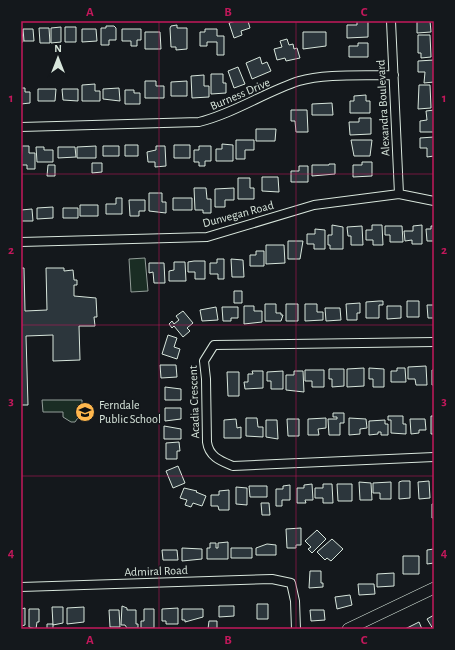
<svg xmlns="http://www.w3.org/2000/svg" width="455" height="650" font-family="'Alegreya Sans',sans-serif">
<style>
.green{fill:#1a2d24;stroke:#939e99}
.building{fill:#2c363c;stroke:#d8e6dc}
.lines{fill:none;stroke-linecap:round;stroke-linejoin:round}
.street-casing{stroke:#d8e6dc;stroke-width:10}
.secondary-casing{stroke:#d8e6dc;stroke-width:12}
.street{stroke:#14181c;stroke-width:8}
.secondary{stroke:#14181c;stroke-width:11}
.grid{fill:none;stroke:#c2185b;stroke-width:1;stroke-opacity:0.55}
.labels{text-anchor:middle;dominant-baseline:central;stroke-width:3;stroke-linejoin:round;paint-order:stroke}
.street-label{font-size:12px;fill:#d8e6dc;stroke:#14181c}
.poi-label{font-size:12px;fill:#d8e6dc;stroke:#14181c;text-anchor:start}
.neatline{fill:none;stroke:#c2185b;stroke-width:1.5}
.grid-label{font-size:13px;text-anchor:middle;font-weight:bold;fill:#c2185b}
</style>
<rect width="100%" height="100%" fill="#14181c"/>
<path class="green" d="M145,258L148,291L131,292L129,259Z
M42,400H82V412L75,422H71L63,417V412H43Z"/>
<path class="building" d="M236,21H248L250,28L241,31L242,35L234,38L229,23Z
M357,21H368V37L347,38V25H357Z
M419,21H430L431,32L417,33V22Z
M177,25V28H187V49L176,50V47H171L170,28L171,26Z
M106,26H114L116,28V40H109V45H101V28H106Z
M61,27V42L51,43V28Z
M65,27H76V42H65Z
M39,28H49L50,43H40Z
M21,29H22L23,42H21Z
M23,29H33L34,41H24Z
M82,29H96L97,41L82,42Z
M122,29H141V40H137V46H131V41H122Z
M205,29H217V36H224V55H217V42H207V46H200V32H205Z
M145,32H160L161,49H145Z
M303,32H326V46L303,49Z
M418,35H430L431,57L421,58V53H418Z
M287,39L289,45L293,44L294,49L297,48L300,58L286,61L285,58L277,60L274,49L282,47L280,41Z
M358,43H368V57H349V46H358Z
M260,57L262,64L267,62L271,71L252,79L246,63Z
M434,60V82L424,83L425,72H418V61Z
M238,67L245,84L234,88L228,71Z
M211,74H223V83H226V93L211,94Z
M204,75V86H209V97L192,98L191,76Z
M145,81H156V86H164V98H145Z
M187,81V96H171V82Z
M95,84V91H100V101H82V85Z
M419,85H430L431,108L418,109Z
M21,88H25V92H30V103L21,104Z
M119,88L120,101L103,99V89Z
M38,89H56L55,101H38Z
M62,89H78V101L63,100Z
M125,90H134V93H140V104H125Z
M366,95V101H370V113H350V101H354V96Z
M332,103L333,115H312V104Z
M291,110H307L308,132H296L295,121H291Z
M434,110V132H420V121L427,120L426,111Z
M359,118H371V134L350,135L349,122H359Z
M256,129H276L275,141H256Z
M434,137V156L427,157V148H420V138Z
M236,140H254V150H245V159H236Z
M351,140H372L370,156H354Z
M222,144L233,145V161H216V149H222Z
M125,145H138V156H125Z
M174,145H190V158H174Z
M22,146H29V153H35V169H27V165H21Z
M96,146V158H77V147Z
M103,146H119V156H103Z
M156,146H165L166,166L155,167V162H148L147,152L156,150Z
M199,146H211V161H205V166H199V162H194V150H199Z
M36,147H44V150H53V162H37Z
M58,147H75L76,157L58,158Z
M362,162H372V176L353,177V165H362Z
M92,163H102V172L92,173Z
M329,164H335V174L312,176V165H329Z
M48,165H55V176H47Z
M299,166H308V182H291V171H299Z
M262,177H278L279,192L262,191Z
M238,178H250V188H254V199H238Z
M194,188H206L207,199H211V213H203V210H195Z
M234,188V200H225V207H215V189Z
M149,193H162V202H166V213L149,211Z
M116,198H122V214H106V204H116Z
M173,198H192V210H173Z
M129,200H145V211H139V216H130Z
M80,205H98V216H80Z
M53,207V218L37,219V208Z
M63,208H78V218H63Z
M32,209L33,221H21V210Z
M332,225L343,227V249H330V245H328V235H332Z
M372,225H382L383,245H373V240H366V230H372Z
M422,225V244H412V240L405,241L404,231H413V226Z
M362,226L363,245H351V236H348L347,227Z
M385,226H402L403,242H390V235H385Z
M431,226H434V241H427L426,229H431Z
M315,229L325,230V249H314V244H307V234H315Z
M288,241H303L300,259H288Z
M266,245H284L285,263L266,264Z
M256,251H264V266H250V255H256Z
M217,259H224V279H218V274H210V263H217Z
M231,259L243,260L244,277H232Z
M194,261H205V279H195V272H188V262Z
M174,262H185L186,281H169V271L174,270Z
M149,263H164L165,283H154L153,272L149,273Z
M21,268H24L25,311L47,310L46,268H64V271L73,270L74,280H77V285H74V296L96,298L97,317H94L95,326H79L80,360L53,361V335L26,336L28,405H21Z
M234,291H242V303H234Z
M379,301H383V305H379V318H366V302Z
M407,301H419V317H407Z
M360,303V313H357V320H347L346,304Z
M265,304H276V313H281V315H283L281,321H265Z
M286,304H298V321H286Z
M305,304H317V312H323V320L305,321Z
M427,305H434V318H428Z
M244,306H254V311H262V322L244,324Z
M387,306H401V318L387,319Z
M216,307L218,320L202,321L200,310Z
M222,307H238V318H231V321H223Z
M325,308H340L341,320L326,321Z
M183,311L193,323L187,328L190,331L183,337L174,326L172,328L169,324L172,321L174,324L179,320L176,316Z
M168,335L177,338L174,347L180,349L177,359L162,354Z
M160,365H176L177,377L161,378Z
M426,366L427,385H416L415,379H408V367Z
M364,368V386L347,387V369Z
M369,368L384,369V387H373V379H369Z
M397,368H405L406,382H391V371H397Z
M329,369H344V386L332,387V379H329Z
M305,370H324V387H312V381H305Z
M432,370H434V385H432Z
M252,371H263V388L245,389L244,382H248V374H253Z
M283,371V389H271V381H267V372Z
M294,371H303L304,392L286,390V375H294Z
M227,372H239V396H228Z
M165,387L181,389V400H165Z
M165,408H181V419L165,421Z
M333,413H344V423H340V435H329L328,419H337V417H333Z
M388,416H403V424H406V434L391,433V420H388Z
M431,416H434V434H431Z
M246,418H257L258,427H263V437L246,436Z
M326,418V428L318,429L319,435H308V419Z
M349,418L366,419L367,428L360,429V434L349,435Z
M236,419L237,428L241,427V438H224V420Z
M287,419H299V436H288Z
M410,419H425L426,430H419V433L411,434Z
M266,420H277L278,439L266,437Z
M385,420V424H388V435H381V432H378V434L369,435V421Z
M164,426L181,429V439H164Z
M179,442L180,451H177V459H166V443Z
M178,466L185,483L173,488L166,471Z
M402,481H410V498L399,499V482Z
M429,481L430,498L419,499L418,482Z
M359,482L371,483L372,500H360Z
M391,482V499H380V493H373V483Z
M312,484L313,500H305L306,503H297V488H304V485Z
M323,484H332L333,503H323V498H315V488H323Z
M337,484H352V501H338Z
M290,485V500H282V506H276V489H283V486Z
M249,486H267V497H250Z
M236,487L247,488V505L236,504Z
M184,488L197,491L196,492L206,496L202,506L193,503L191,507L185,505L187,500L180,498Z
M229,490V510H219L218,506H211V495H219V491Z
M261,503H269L270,515H262Z
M432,504H434V518H432Z
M301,528V545H296V548H287L286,529Z
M317,530L326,539L312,553L308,549L311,547L305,541Z
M332,539L343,549L331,561L327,558L325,560L317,552Z
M228,542V559H207V548H210V543H216V548H218V543Z
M267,544L276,545V555H256V548Z
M182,548L202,549V559L182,561Z
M231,548H252V558H231Z
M434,549V563L427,564V550Z
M162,550H177L178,560H163Z
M403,556H419V574H403Z
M310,571H321V583H323V587L309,588Z
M394,573V586L377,587V574Z
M358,584H374L375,594L359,595Z
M350,595L352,605L337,609L335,597Z
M257,604H268V619H257Z
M122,606L127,608V610H136V624H138V628H127L125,625H121Z
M219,606H234V616L219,617Z
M52,607H63V623L53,625Z
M84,607V622L67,624V608Z
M25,608V625L21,626V609Z
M178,608V624H166V621H162V609Z
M29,609H39V622H37L36,629L29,627Z
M144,609H154V628H141V621H144Z
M182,609H203V617L185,622V620H182Z
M109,610H119L120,627H110Z
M310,610H324L325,620L311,621Z
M434,615V629H433L427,619Z
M209,621H217V629H208Z
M419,622L422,629H405Z
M47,624H53V629H47Z"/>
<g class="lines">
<defs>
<path id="street" d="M391,21L399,194
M21,127L199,122C235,113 265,92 299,81C325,73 366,76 394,75
M21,242L207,237L314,205L399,194L434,201
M434,342L214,345L204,361L206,379L207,442C209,457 221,461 233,466L434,457
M21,587L272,579L291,583L295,601L296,629"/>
<path id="secondary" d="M348,629L434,588"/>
</defs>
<use href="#street" class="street-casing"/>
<use href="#secondary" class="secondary-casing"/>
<use href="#street" class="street"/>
<use href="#secondary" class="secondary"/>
</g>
<path class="grid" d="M159,21V629M296,21V629M21,174H434M21,325H434M21,476H434"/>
<defs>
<symbol id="school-disc" viewBox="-11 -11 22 22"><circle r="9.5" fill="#ffb74d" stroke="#14181c"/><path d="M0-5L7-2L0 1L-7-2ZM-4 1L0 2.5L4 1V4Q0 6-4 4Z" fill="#111"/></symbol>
</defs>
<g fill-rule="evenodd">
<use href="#school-disc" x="74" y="401" width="22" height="22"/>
</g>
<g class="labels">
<g class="street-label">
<text transform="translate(240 94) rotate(-23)">Burness Drive</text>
<text transform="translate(383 108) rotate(-93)">Alexandra Boulevard</text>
<text transform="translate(238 214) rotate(-15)">Dunvegan Road</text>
<text transform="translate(194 402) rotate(-92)">Acadia Crescent</text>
<text transform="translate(156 571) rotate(-2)">Admiral Road</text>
</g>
<g class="poi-label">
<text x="99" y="405">Ferndale<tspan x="99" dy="14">Public School</tspan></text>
</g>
</g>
<rect width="455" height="650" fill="none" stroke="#14181c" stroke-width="44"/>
<g transform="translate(58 58)" stroke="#14181c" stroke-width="3" paint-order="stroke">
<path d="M0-3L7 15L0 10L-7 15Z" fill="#d8e6dc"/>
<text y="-6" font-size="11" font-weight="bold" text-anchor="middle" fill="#d8e6dc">N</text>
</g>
<rect x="22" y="22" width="411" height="606" class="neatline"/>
<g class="grid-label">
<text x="90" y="16">A</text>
<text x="228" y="16">B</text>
<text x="364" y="16">C</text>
<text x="11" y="102">1</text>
<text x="444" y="102">1</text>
<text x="11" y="254">2</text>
<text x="444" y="254">2</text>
<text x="11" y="405">3</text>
<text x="444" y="405">3</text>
<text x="11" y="557">4</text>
<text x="444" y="557">4</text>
<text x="90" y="644">A</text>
<text x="228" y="644">B</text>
<text x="364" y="644">C</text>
</g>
</svg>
